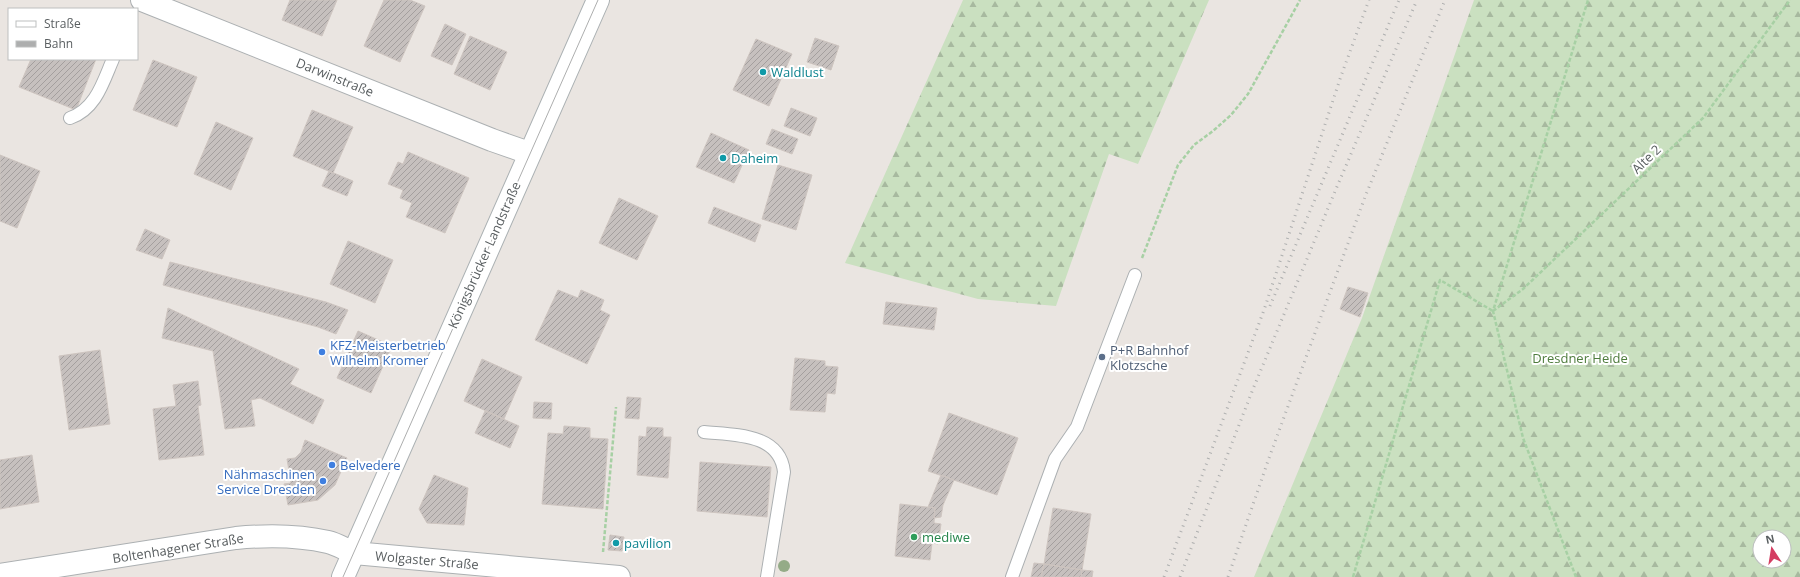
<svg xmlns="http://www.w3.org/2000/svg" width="1800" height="577" font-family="'Open Sans',sans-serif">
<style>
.forest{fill:url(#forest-firs);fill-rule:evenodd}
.building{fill:url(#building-hatch);stroke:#cec5c0}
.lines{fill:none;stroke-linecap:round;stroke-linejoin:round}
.service-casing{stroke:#acb0b2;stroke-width:14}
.minor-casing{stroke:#acb0b2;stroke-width:24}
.tertiary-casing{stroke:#acb0b2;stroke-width:24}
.secondary-casing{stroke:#abb1b3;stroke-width:24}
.path{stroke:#a7d0a4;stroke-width:2.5;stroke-dasharray:4 2;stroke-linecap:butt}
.service{stroke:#fff;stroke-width:12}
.minor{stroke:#fff;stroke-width:22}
.tertiary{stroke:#fff;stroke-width:22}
.secondary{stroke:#fff;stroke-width:22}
.tram{stroke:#adaeae;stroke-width:1}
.rail{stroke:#adaeae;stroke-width:3;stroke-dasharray:1 5;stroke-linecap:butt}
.tree{fill:#94ab87}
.culture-dot{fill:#0f9aa8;stroke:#fff;stroke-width:1.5}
.shop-dot{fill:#3f7fe0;stroke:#fff;stroke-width:1.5}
.service-dot{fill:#5c6f8a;stroke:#fff;stroke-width:1.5}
.leisure-dot{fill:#2e9e5b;stroke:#fff;stroke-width:1.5}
.labels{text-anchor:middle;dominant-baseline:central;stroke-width:4;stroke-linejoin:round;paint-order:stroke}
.culture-label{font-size:13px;fill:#0d838f;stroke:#fff;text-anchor:start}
.street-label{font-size:13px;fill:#595e60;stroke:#fff}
.shop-label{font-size:13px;fill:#366cbe;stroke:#fff;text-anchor:start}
.service-label{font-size:13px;fill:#4e5e75;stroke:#fff;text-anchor:start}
.park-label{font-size:13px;fill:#4e7c3d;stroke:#fff}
.leisure-label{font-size:13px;fill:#27864d;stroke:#fff;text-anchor:start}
</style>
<defs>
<pattern id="forest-firs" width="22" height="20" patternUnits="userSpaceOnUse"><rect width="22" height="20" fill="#cae0c0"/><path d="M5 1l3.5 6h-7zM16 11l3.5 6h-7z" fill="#a7b99f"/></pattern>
<pattern id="building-hatch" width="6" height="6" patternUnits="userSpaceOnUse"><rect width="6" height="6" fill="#c6c0be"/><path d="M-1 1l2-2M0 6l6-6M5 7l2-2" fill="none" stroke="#a49f9e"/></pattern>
</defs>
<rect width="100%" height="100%" fill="#eae5e1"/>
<path class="forest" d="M963,0H1209L1138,164L1109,154L1056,306L978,299L845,263Z
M1474,0H1800V577H1254L1362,318ZM1760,537H1784V561H1760Z"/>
<path class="building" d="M290,0H337L322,36L282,20Z
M384,0H410L425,6L400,62L364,46Z
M445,24L466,34L452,65L431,56Z
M470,36L507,52L490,90L454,74Z
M815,38L839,46L831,70L807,62Z
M756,39L792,54L769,106L733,90Z
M31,59H96L76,110L19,87Z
M153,60L197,77L177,127L133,110Z
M791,108L817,118L810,136L784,126Z
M312,110L353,127L333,173L293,156Z
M216,122L253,138L231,190L194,174Z
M772,129L798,139L792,154L766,144Z
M711,133L749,150L734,183L696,167Z
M408,152L469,178L445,233L406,217L412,203L400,198L403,190L388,184L398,162L403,164Z
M0,155L40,171L17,228L0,221Z
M778,165L812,175L796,230L762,219Z
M329,171L353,181L347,196L322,186Z
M619,198L658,216L637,260L599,243Z
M714,207L761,225L755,242L708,223Z
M145,229L170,240L162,259L136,250Z
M348,241L393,260L375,303L330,284Z
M170,262L326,302L348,310L336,334L318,327L163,285Z
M1348,287L1368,293L1360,317L1340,309Z
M558,290L578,298L581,290L604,300L600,310L610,315L587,364L535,340Z
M886,302L937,308L934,330L883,324Z
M168,308L299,369L290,384L324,400L313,424L260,398L251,400L255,426L225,429L213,351L162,338Z
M358,331L392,346L371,393L337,378Z
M100,350L110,424L69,430L59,356Z
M795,358L825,361V366L838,367L835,394L827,393L825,412L790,410Z
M482,359L522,377L504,419L464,401Z
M198,381L201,405L198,406L204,455L159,460L153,409L176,406L173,385Z
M627,397L641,398L639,419L625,418Z
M534,402L552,403L551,419L533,418Z
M485,411L519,426L510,448L475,433Z
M949,413L1018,438L997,495L928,471Z
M564,426L590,428V438L608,439L603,509L542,504L548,433L563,434Z
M647,427L663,428V437H671L668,478L637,475L639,436L646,437Z
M305,440L347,458L335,485L318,500L288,505L284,484L291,483L287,459L295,458L301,452Z
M32,455L39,502L0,509V460Z
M700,462L771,467L767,517L697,511Z
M434,475L468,488L464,525L427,523L419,509Z
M941,475L954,480L943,505L941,517L934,518L935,508L928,507Z
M900,504L935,508L934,523L941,524L938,544L932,543L930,560L895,556Z
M1053,508L1091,514L1082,570L1044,564Z
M610,535L624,537L622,551L608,550Z
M1034,563L1044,564L1041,577H1031Z
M1044,564L1082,570L1081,577H1041Z
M1082,570L1093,571L1092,577H1081Z"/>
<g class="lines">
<defs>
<path id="service" d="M70,118C96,109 103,82 113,59
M704,432C734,435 780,433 784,472L767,577
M1012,577L1055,459L1077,427L1135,275"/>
<path id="minor" d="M142,0L492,140L529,153
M354,553L619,577"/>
<path id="tertiary" d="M0,575L236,538C267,535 298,535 328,542C337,544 346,550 354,553"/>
<path id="secondary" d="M343,577L598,0"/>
</defs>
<use href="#service" class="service-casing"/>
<use href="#minor" class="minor-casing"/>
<use href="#tertiary" class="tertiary-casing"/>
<use href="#secondary" class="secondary-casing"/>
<path class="path" d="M1142,258L1178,165L1194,145L1213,131L1231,115L1248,94L1300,0
M1493,311L1523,289L1703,118L1790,0
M603,552L616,407
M1353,577L1440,280L1493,311
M1576,577L1523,438L1493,311L1588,0"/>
<use href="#service" class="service"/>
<use href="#minor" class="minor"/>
<use href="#tertiary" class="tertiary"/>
<use href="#secondary" class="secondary"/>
<path class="tram" d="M343,577L598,0"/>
<path class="rail" d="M1270,306L1399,0
M1164,577L1264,310L1341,76L1369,0
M1180,577L1253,389L1336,189L1417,0
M1228,577L1269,458L1365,197L1445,0"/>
</g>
<circle class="tree" cx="784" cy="566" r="6"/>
<g class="culture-dot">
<circle cx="763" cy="72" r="4"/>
<circle cx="723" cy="158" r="4"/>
<circle cx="616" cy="543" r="4"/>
</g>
<g class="shop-dot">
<circle cx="322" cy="352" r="4"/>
<circle cx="332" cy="465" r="4"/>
<circle cx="323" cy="481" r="4"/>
</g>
<circle class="service-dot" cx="1102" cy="357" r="4"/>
<circle class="leisure-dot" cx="914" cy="537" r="4"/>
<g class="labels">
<g class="culture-label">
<text x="771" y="72">Waldlust</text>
<text x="731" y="158">Daheim</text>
<text x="624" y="543">pavilion</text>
</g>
<g class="street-label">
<text transform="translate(335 77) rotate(22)">Darwinstraße</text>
<text transform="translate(1646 159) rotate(-44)">Alte 2</text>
<text transform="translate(484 255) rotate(-66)">Königsbrücker Landstraße</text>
<text transform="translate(178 548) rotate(-9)">Boltenhagener Straße</text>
<text transform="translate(427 560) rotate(5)">Wolgaster Straße</text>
</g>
<g class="shop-label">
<text x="330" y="345">KFZ-Meisterbetrieb<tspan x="330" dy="15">Wilhelm Kromer</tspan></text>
<text x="340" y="465">Belvedere</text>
<text x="315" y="474" text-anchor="end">Nähmaschinen<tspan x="315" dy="15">Service Dresden</tspan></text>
</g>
<g class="service-label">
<text x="1110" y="350">P+R Bahnhof<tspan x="1110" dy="15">Klotzsche</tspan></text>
</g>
<g class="park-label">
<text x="1580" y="358">Dresdner Heide</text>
</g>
<g class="leisure-label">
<text x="922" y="537">mediwe</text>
</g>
</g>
<rect x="8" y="8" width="130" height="52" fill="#ffffff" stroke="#bdbfbf"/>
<rect x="16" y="21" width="20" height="6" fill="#ffffff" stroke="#bdbfbf"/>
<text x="44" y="28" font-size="12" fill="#595e60">Straße</text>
<rect x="16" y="41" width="20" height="6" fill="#adaeae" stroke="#bdbfbf"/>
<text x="44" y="48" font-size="12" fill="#595e60">Bahn</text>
<g transform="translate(1772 549) rotate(348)"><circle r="19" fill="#ffffff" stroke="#bdbfbf"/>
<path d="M0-3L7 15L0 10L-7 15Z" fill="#d43d62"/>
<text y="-6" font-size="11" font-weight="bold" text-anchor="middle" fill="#595e60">N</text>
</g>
</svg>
